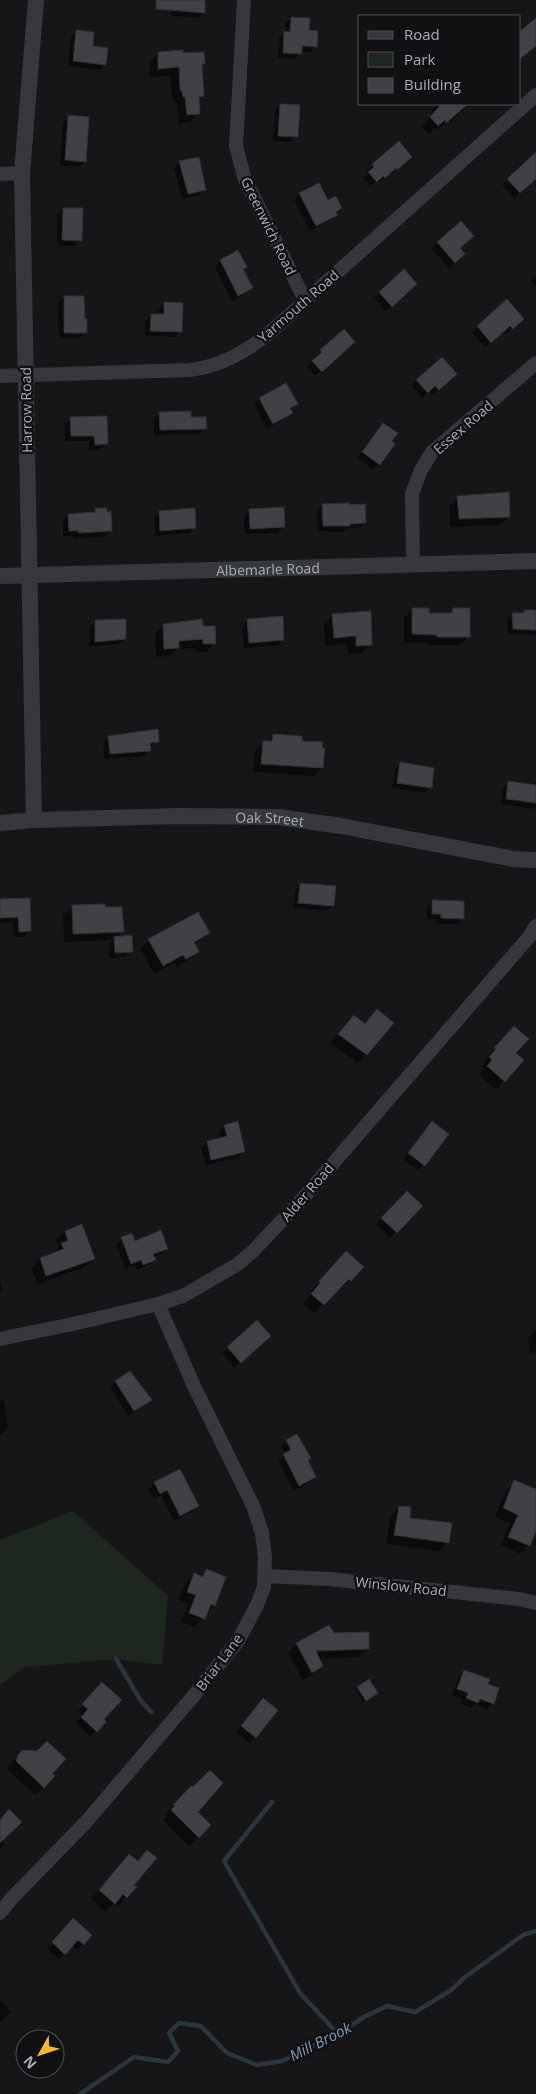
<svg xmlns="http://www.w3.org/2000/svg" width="536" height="2094" font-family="'Open Sans',sans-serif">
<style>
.green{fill:#1e271f}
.shadow{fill:#0007}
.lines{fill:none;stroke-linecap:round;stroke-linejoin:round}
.stream{stroke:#2c353d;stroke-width:4.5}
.building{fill:#404145;stroke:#303034}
.minor{stroke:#37383e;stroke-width:14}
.tertiary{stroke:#37383e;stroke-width:16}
.labels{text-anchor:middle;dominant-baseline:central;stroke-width:5;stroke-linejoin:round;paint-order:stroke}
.street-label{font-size:14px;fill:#a8adb9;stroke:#111113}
.water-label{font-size:15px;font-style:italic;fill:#7f9ab4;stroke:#111113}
</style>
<rect width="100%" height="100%" fill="#161618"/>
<path class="green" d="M73,1511L168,1596L162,1665L116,1659L25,1667L0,1685V1540Z"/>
<path class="shadow" d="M177,0H204L203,12L198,18L171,16V5Z
M291,18L308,31L316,46L310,52H300L295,59L278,58L279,38L285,32V24Z
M77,32L105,64L99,70L68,66L71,37Z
M158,53L182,55L203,64L201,67L203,96L198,100L199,113L190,122L179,123L177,105H175L174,98H172L170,76L150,77L149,62Z
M438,104H470L450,122L449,120L437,130L435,128L429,134L422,127L432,114L430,112Z
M281,105L296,137L291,142L273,141L275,111Z
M68,117L85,161L79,167L60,166L63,123Z
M399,143L405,162L391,174L390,173L378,183L377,181L370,186L363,178L369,173L367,171Z
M536,161V178L514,198L502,185Z
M180,162L204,189L199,195L182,199L174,168Z
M318,184L328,202L341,208L330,220L310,231L294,200L299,194Z
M63,209L81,240L75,246H57V215Z
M438,243L459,248L458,260L449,268L432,249Z
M237,252L242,270L252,288L246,293L232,301L215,267L220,261Z
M404,271L410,290L386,311L374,298Z
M536,276V287L531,281Z
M64,297L86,332L80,338H59L58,303Z
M507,301L517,324L506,334L504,331L485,347L472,332Z
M164,303L180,331L175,337L145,336V321L151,315H158L159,309Z
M344,331L348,348L315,376L307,367L316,359L315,357L321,351Z
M417,380H449L432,395L429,391L422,398L411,386Z
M259,399L296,404L290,410L292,413L286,418L267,429L254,404Z
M160,413L190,419L205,428L200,434L154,435V419Z
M71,418L106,444L100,450H89V441H65V424Z
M378,430L379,464L373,469L358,458Z
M458,498L509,517L500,525L450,527L449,506Z
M322,505L365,522L359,528L346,529L343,532L318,531L317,511Z
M96,510L111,531L105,537L73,539V536H63V521L68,515L92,514Z
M250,510L283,527L278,533L245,534L244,516Z
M159,512L195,527L189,533L155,536L154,518Z
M413,609L428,614H448L453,609L469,637L460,645H428V643H404V618Z
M536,611V635L508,634L507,620L513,614Z
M333,615L371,644L362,653L348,654L347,644L325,646L324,624Z
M248,620L283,640L277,646L244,648L242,626Z
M96,621L125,638L119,644L89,647L90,627Z
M164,625L201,628L215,643L206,652H195V648L177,649L169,656L156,657L155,634Z
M274,735L322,768L313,776L253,772L255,751Z
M109,737L158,741L149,748L150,750L144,756L105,759L103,743Z
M400,764L430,788L425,793L392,788L395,769Z
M509,783L536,786V807L534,809L501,804L503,788Z
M301,884L333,905L327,911L293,908L294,903L330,907V904L294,901L295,890Z
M28,900L30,931L24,937H14L13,922L0,923V901Z
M433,901L462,918L457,924L435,923L436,919H427V907Z
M72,906L104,909L123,931L116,938L131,952L125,957L110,958L109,944L113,940L64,942L63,915Z
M208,933L194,945L197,952L188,960L177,967L174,963L154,974L140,948L149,940Z
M377,1010L367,1054L358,1063L330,1043L354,1016L364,1025Z
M506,1036L515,1054L504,1081L496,1090L479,1075L484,1069L481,1067L488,1058L487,1057Z
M225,1126L244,1152L238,1158L206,1165L201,1148L207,1142L221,1139L219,1132Z
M427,1128L424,1165L418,1170L403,1159Z
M407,1192L421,1206L390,1238L376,1224Z
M65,1232L94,1258L85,1267L38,1284L31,1268L40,1259L54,1254L59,1247L56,1240Z
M122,1238L134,1242L167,1248L161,1254L153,1257L154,1260L148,1265L137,1270L135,1265L125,1269L116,1244Z
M337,1261L362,1267L341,1289L340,1287L314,1313L303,1303L313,1292L311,1291Z
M0,1280L2,1291L0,1294Z
M257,1322L264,1341L234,1367L222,1353Z
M536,1330V1353L530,1354L528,1338Z
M115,1382L150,1400L128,1416L110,1387Z
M4,1400L8,1427L0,1435V1401Z
M287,1441L307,1461L315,1477L309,1483L293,1491L278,1460L285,1454L281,1446Z
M515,1482L535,1490L536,1489V1528L529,1545L520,1554L501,1545L510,1523L495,1517L506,1490Z
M155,1483L198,1506L192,1512L174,1521L161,1495L154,1499L149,1489Z
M400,1507L408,1519L448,1542L439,1551L386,1544L391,1516Z
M206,1570L224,1578L214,1605L195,1627L181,1622L188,1604L179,1600L185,1583L194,1574L200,1577Z
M329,1626L333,1634L368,1648L359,1657L318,1659L322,1666L313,1674L303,1680L288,1653L296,1644Z
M465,1671L486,1685L493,1703L487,1709L475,1704L471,1708L461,1704L463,1699L452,1695L459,1677Z
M368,1681L374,1696L363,1703L355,1690Z
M97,1690L102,1720L104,1722L90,1737L76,1723L83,1716L78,1711Z
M257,1706L255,1737L249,1743L236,1732Z
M23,1751L53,1777L35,1795L8,1770L9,1765Z
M182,1796L210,1825L189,1846L163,1820L167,1816L165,1814Z
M0,1820L2,1840L5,1844L0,1849Z
M147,1852L127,1897L118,1906L114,1903L105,1912L91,1899L121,1864L137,1862Z
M67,1926L83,1944L77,1950L72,1945L59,1959L47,1949Z
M0,2000L11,2012L0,2023Z"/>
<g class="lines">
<path class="stream" d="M116,1659L141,1701L151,1712
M272,1802L224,1861L300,1993L338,2034
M80,2094L134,2057L168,2062L178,2051L169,2033L179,2023L201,2026L227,2053L257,2065L282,2061L338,2034L364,2017L387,2006L415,2012L450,1991L464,1978L523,1935L536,1931"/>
</g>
<path class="building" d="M156,0H205V13L156,9Z
M291,17L310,18L309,30L318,31L317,47L302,46V54L283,53L284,31L290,32Z
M536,18V46L520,59V31Z
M76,30L94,32L93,46L108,48L106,65L73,61Z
M183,50V53L204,52L205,64H202L204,96L199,97L200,114L187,115L185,97H183L182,90H180L179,67L158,69V52Z
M280,104L300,105L298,137L278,136Z
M441,104H468L446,123L445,120L438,126L430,117Z
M68,115L89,117L86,162L65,160Z
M399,141L412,157L397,170L396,168L385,178L383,176L377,182L368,172L374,167L372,164Z
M536,152V179L520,193L507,179Z
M199,157L206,190L188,194L179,161Z
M319,183L328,200L336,196L342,208L336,212L338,215L316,226L299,193Z
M63,208H83L82,241L62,240Z
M461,221L474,236L460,248L465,254L455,263L437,242Z
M238,250L247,267L243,269L253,288L238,296L220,260Z
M404,269L417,284L392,307L379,292Z
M64,296H84L85,319H87V333H64Z
M507,299L524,319L513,329L510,326L491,343L477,326Z
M164,302L183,303L182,332L150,331L151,314H164Z
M344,329L355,342L322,372L312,361L322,352L320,350Z
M442,357L457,374L439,390L435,386L428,393L416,380Z
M286,383L298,404L290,408L293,413L273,424L259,398Z
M191,411V417H206L207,429L160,430L159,412Z
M107,416L108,444L95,445L94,436H71L70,417Z
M383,423L398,433L392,441L395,444L380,465L362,452Z
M509,492L510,517L459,519L457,496Z
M349,503V505L365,504L366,523L350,524V526H323L322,504Z
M284,507L285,527L250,529L249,509Z
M95,508H107V512L111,511L112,531L79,533V531H69L68,514L96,512Z
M195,508L196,528L160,531L159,511Z
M412,608H429V613H452L453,608H470V637H437V635L412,634Z
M524,610H536V630L513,629L512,613H524Z
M371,611L372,645L356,646V636L334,638L332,614Z
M283,616L284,640L249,643L247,619Z
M126,619V639L95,642V620Z
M202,619L203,626H215L216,644H203V639L179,641V648L164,649L163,624Z
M158,729L159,742L150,743L151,751L110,754L108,736Z
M273,734L302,736V741L323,742L322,748H325L323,768L261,764L263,741H272Z
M400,762L434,768L432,788L397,783Z
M508,781L536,785V803L506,799Z
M300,883L336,886L334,906L298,903Z
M30,898L31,931L19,932L18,917L0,918V899Z
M432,900L464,901V919L441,918V914H432Z
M105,904V907H122L124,932L73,934L72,905Z
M198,912L210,933L194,942L199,952L186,959L183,955L163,966L148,939Z
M132,935L133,952L115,953L114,937Z
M377,1009L394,1023L367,1055L338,1034L354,1015L365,1024Z
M514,1026L529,1039L516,1053L524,1060L505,1082L487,1066L492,1060L489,1057L496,1049L494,1048Z
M238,1121L245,1152L211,1160L207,1141L227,1136L224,1125Z
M432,1121L449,1134L425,1166L408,1153Z
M407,1191L423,1206L397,1233L381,1218Z
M82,1224L95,1259L46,1276L40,1258L64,1249L61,1243L68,1241L65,1231Z
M161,1230L168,1249L153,1254L156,1260L143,1265L141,1260L131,1264L121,1237L132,1233L135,1241Z
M346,1251L364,1267L351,1281L349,1279L324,1305L311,1294L320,1283L319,1281Z
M257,1320L271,1336L241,1363L227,1347Z
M130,1371L152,1400L134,1411L115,1381Z
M297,1434L311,1458L308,1460L316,1477L299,1486L283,1454L291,1450L286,1440Z
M180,1469L199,1506L180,1516L167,1490L160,1494L154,1482Z
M514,1480L536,1489V1531L530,1546L508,1537L518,1515L503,1508Z
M399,1506L411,1507L410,1518L452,1523L449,1543L394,1535Z
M206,1569L226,1577L215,1606L211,1604L205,1619L189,1613L196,1595L187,1592L194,1573L203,1577Z
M329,1625L334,1633L369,1632V1649L316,1651L323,1666L312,1673L296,1643Z
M464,1670L490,1679L488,1684L499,1688L494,1704L480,1699L478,1703L466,1698L468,1693L457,1689Z
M369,1679L378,1693L366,1701L357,1687Z
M102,1682L122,1700L104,1719L106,1722L97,1732L81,1717L88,1709L82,1704Z
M263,1698L278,1710L256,1738L241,1726Z
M47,1741L66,1759L52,1774L55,1776L44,1788L16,1761L18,1755L23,1750L37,1751Z
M210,1770L223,1783L198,1812L211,1825L199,1838L171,1810L175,1806L173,1805L191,1786L193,1787Z
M9,1809L22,1822L0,1843V1820Z
M147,1850L157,1858L134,1885L137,1887L127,1898L123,1894L115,1904L99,1890L129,1854L138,1861Z
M73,1918L92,1935L84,1945L78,1940L65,1955L52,1942Z"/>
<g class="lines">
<path class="minor" d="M244,0L236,146L245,180L305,300
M0,174L22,173
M0,376L190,370C221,366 243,353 267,335L536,95
M413,565L412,494L421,470L432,452L536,363
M0,1339L73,1324L158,1304L183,1296L238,1264L253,1251L297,1205L529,937L536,926
M265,1576L329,1579L519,1599L536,1603
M0,1913L12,1898L86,1822L190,1700L238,1641L257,1605L264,1587L265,1557L262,1533L254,1508L194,1386L158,1304"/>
<g class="tertiary">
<path id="s1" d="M0,576L536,561"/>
<path d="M34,820L22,173L36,0"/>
<path id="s2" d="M0,823L34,820L179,816L278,817L341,826L514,859L536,860"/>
</g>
</g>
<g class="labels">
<g class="street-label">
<text transform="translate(269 226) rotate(64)">Greenwich Road</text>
<text transform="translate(298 306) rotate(-41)">Yarmouth Road</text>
<text transform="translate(26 410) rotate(-91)">Harrow Road</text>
<text transform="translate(463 427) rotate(-41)">Essex Road</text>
<text stroke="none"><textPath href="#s1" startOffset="268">Albemarle Road</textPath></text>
<text stroke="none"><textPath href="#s2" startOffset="270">Oak Street</textPath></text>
<text transform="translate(307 1192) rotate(-49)">Alder Road</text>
<text transform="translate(401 1586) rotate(6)">Winslow Road</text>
<text transform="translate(219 1662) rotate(-53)">Briar Lane</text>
</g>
<g class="water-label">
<text transform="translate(320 2041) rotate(-27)">Mill Brook</text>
</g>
</g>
<rect x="358" y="15" width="162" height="90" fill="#111113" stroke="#4d4f55"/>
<rect x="368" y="31" width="25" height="8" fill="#37383e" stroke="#4d4f55"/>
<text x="404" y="40" font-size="15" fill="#a8adb9">Road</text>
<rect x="368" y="52" width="25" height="15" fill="#1e271f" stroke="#4d4f55"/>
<text x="404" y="65" font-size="15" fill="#a8adb9">Park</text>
<rect x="368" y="78" width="25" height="15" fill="#404145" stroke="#4d4f55"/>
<text x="404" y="90" font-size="15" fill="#a8adb9">Building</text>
<g transform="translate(40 2054) rotate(230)"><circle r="24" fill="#111113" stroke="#4d4f55"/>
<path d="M0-4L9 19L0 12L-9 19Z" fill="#f4b633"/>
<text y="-8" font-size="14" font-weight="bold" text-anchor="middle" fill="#a8adb9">N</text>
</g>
</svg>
